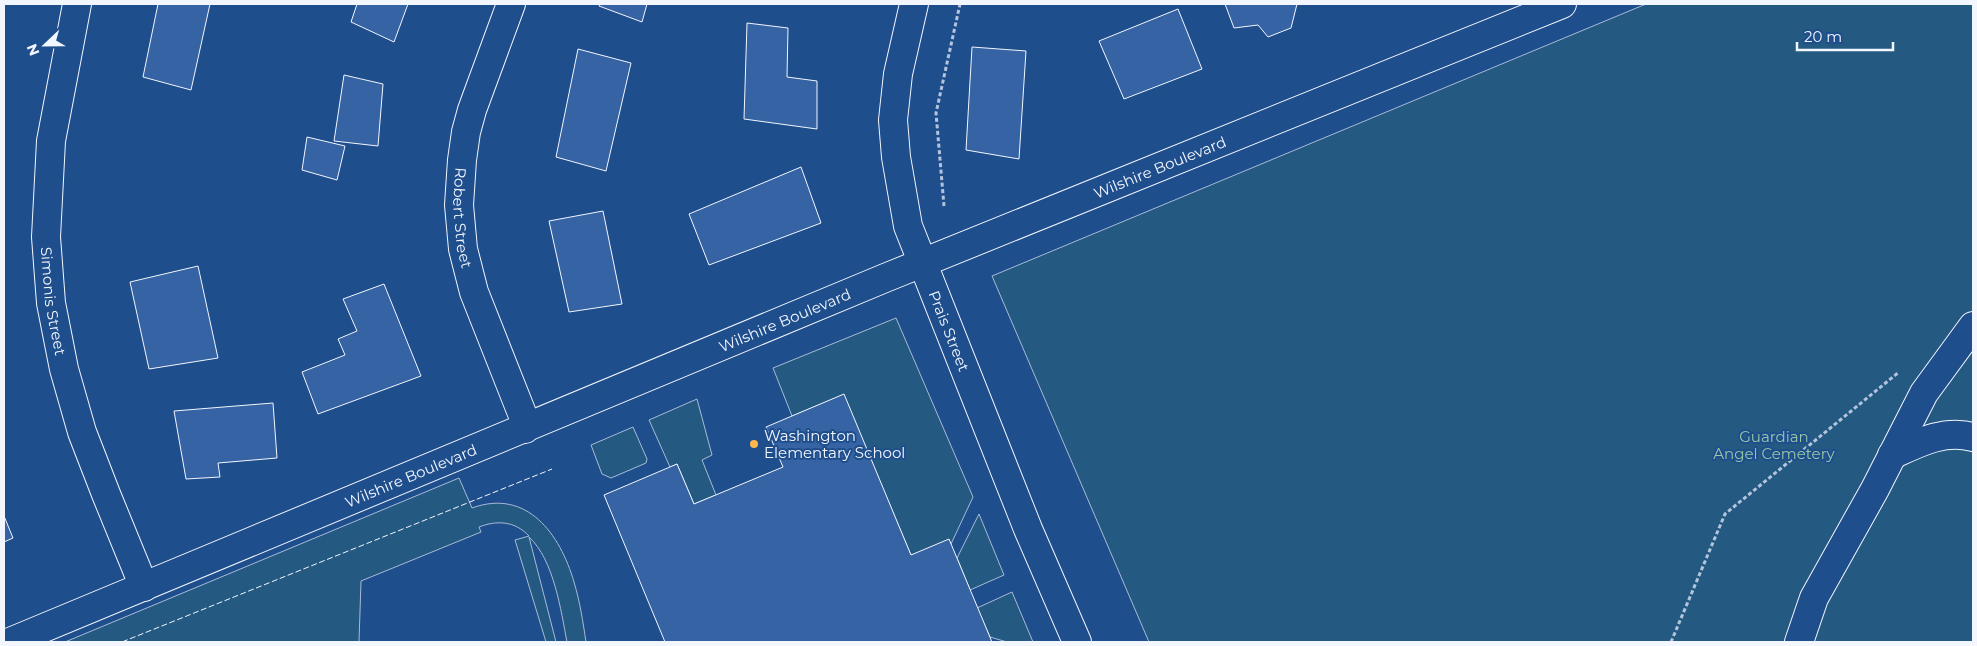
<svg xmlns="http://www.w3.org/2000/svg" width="1977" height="646" font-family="Montserrat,sans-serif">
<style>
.green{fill:#245a82;stroke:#a8bbd7}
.building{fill:#3563a3;stroke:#f2f6ff}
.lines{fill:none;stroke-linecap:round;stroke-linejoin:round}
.minor-casing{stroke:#f2f6ff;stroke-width:30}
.path{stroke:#b3c4dc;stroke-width:3;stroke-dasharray:4 2.5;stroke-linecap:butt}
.minor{stroke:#1f4e8c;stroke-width:28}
.fence{stroke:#f2f6ff;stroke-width:1;stroke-dasharray:6 2.5;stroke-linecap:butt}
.poi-dot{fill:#ffb74d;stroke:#1f4e8c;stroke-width:2}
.labels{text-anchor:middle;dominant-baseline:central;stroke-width:4;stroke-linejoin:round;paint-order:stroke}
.street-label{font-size:15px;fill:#f2f6ff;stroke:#1f4e8c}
.poi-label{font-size:15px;fill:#f2f6ff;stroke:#1f4e8c;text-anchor:start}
.park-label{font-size:15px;fill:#97c8a6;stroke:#1f4e8c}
</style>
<rect width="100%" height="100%" fill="#1f4e8c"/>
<path class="green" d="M1646,4H1973V642H1149L992,276Z
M896,318L973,497L951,544L911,555L843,395L792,416L773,368Z
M697,399L712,455L702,460L716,495L694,504L677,464L670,467L649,420Z
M633,427L647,459L646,463L611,478L602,474L591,445Z
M459,478L472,508C527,488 560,534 574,582C580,602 583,622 586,642H567C561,611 554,560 529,537L556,642H546L515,540L529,536C515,521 497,520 479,527L481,532L361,581L359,642H65Z
M979,514L1004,575L970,590L957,558Z
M1012,592L1033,642H1007L990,637L977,608Z"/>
<path class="building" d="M158,4H210L191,90L143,77Z
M357,4H408L394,42L351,22Z
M600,4H647L642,22L599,6Z
M1225,4H1297L1291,28L1268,37L1258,25L1234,28Z
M1178,9L1202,69L1124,99L1099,41Z
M747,23L788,28L787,77L817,81V129L744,119Z
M972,47L1026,51L1019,159L966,150Z
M578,49L631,63L606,171L556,157Z
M344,75L383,84L378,146L334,141Z
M307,137L345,146L337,180L302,170Z
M801,167L821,223L709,265L689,214Z
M603,211L622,304L569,312L549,221Z
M198,266L218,358L149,369L130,282Z
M384,284L421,376L318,414L302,372L345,355L338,339L357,331L343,299Z
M844,394L911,555L949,539L992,642H665L604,495L677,464L694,504L783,467L766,427Z
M273,403L277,458L218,463L220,477L186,479L174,411Z
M4,516L13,538L4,542Z"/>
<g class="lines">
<defs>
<g id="minor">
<path id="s1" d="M77,4L51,141L46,237L51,303L64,369L82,432L106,494L144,587"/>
<path id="s2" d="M511,4L472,110L466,132L462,160L459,205L463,249L474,292L525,421V429"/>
<path id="s3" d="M914,4L898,74L893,120L896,157L908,226L1028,529L1077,642"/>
<path d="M1892,455C1918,443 1944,429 1973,437"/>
<path id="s4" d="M10,642L885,278L1562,4"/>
<path d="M1799,642L1814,598L1875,489L1924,393L1973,326"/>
</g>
</defs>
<use href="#minor" class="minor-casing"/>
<path class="path" d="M944,206L936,113L960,4
M1671,642L1725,514L1899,372"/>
<use href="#minor" class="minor"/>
<path class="fence" d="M122,642L552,469"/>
</g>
<circle class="poi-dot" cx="754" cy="444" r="5"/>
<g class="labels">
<g class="street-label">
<text stroke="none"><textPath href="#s4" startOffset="1244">Wilshire Boulevard</textPath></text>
<text stroke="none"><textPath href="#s2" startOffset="222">Robert Street</textPath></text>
<text stroke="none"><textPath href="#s1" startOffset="300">Simonis Street</textPath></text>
<text stroke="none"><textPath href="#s4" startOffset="839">Wilshire Boulevard</textPath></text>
<text stroke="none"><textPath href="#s3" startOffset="338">Prais Street</textPath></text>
<text stroke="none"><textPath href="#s4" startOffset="434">Wilshire Boulevard</textPath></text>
</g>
<g class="poi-label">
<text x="764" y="435">Washington<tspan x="764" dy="17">Elementary School</tspan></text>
</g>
<g class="park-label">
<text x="1774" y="436">Guardian<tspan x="1774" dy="17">Angel Cemetery</tspan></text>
</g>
</g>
<rect width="1977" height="646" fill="none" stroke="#f2f6ff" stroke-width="10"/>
<g transform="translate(45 45) rotate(248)" stroke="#1f4e8c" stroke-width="4" paint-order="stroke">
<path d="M0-4L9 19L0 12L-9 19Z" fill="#f2f6ff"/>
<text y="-8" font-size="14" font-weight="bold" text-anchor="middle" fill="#f2f6ff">N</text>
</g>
<path d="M1797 42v8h96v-8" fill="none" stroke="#f2f6ff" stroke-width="2.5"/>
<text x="1804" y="42" font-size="15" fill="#f2f6ff" stroke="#1f4e8c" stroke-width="4" paint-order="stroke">20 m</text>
</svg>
